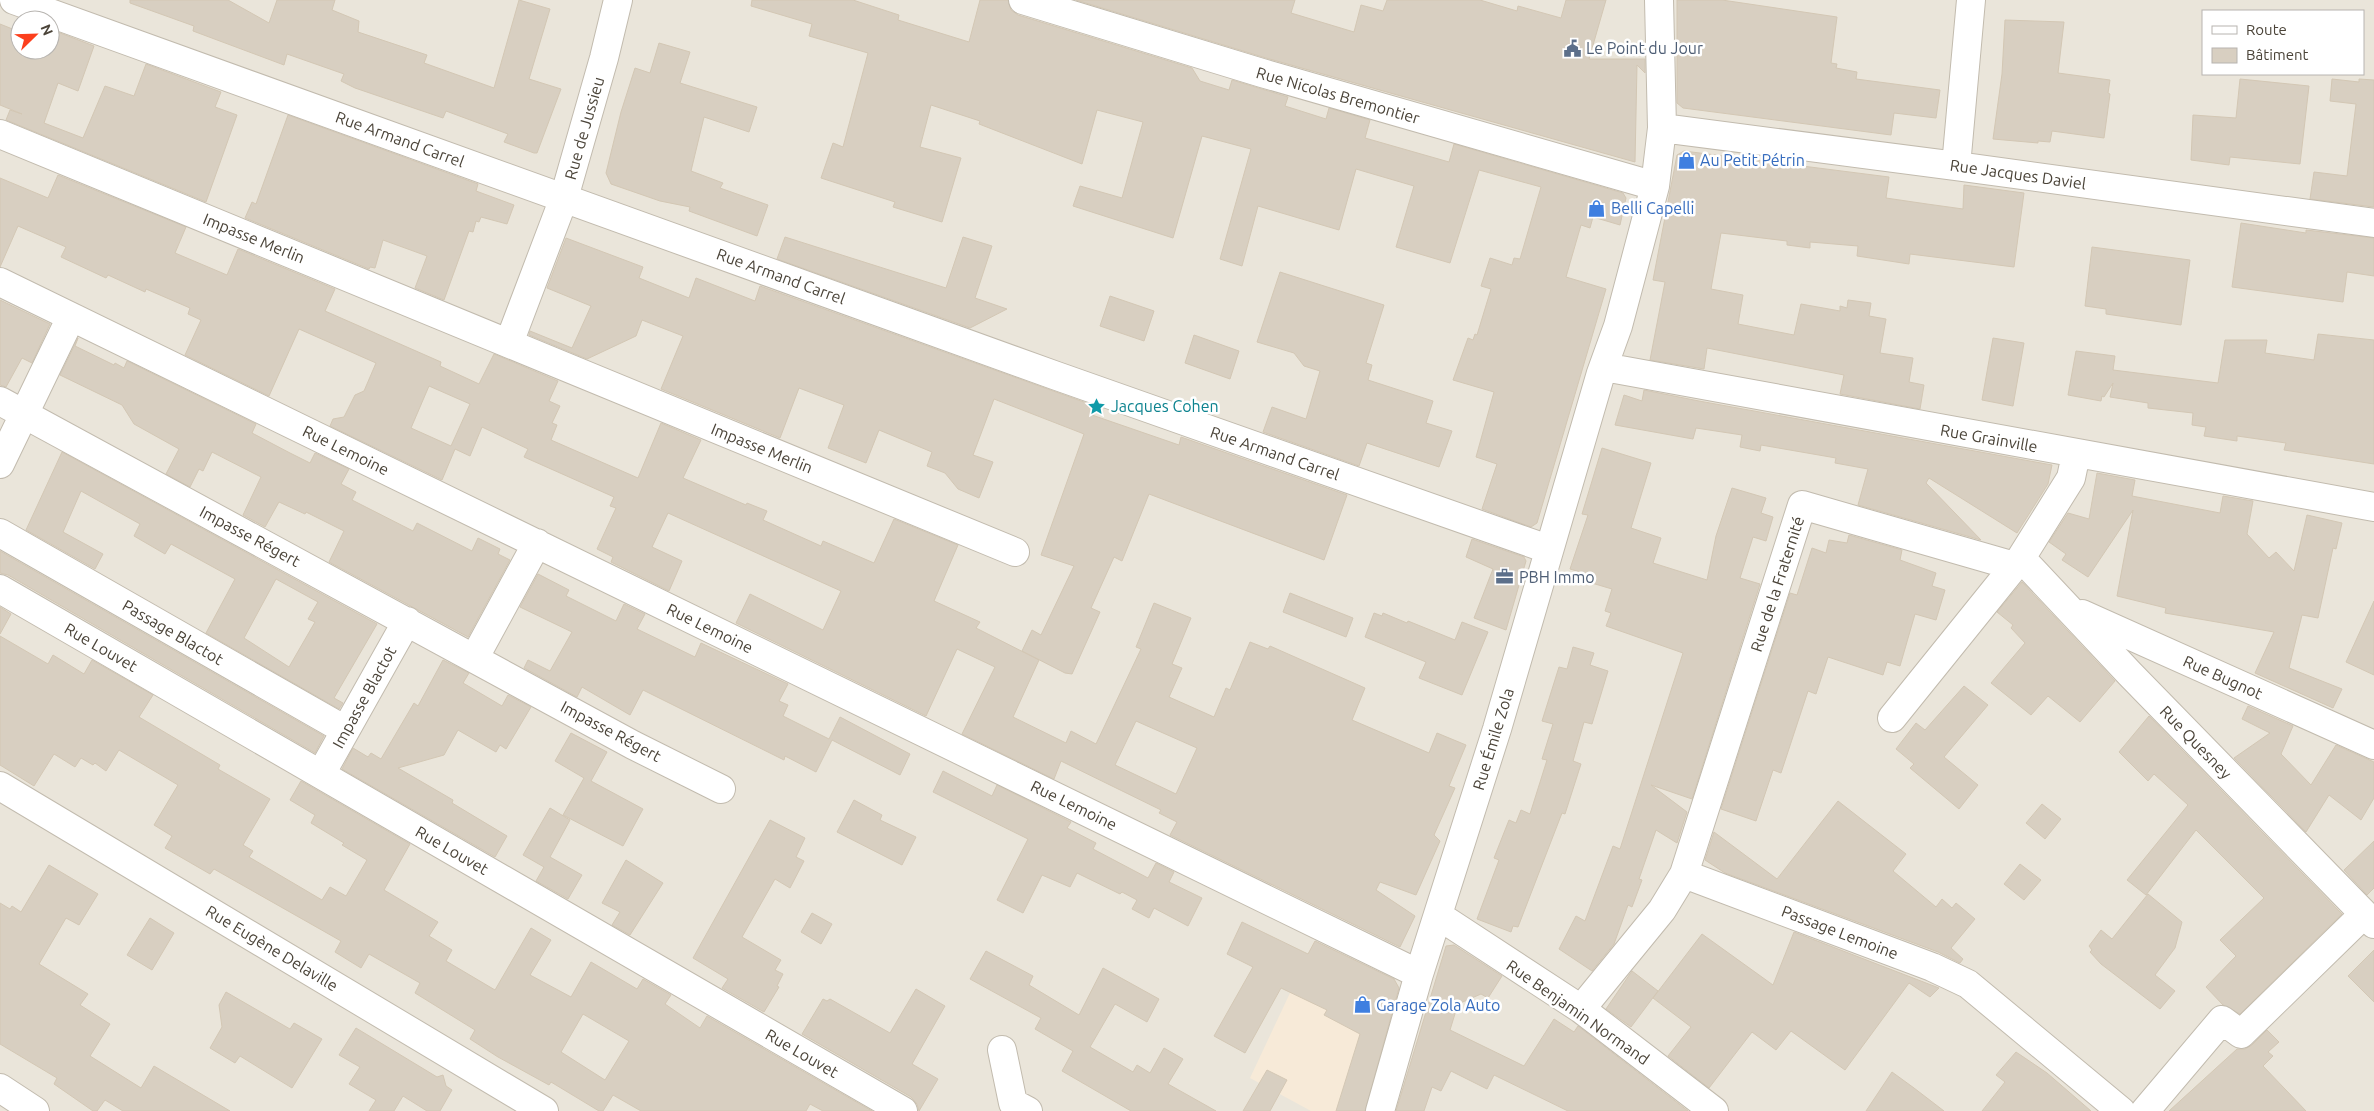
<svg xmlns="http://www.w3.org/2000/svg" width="2374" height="1111" font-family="Ubuntu,sans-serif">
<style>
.residential{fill:#eae5da;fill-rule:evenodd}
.commercial{fill:#f7ead8}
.building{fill:#d8cfc1;stroke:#d3c7b4;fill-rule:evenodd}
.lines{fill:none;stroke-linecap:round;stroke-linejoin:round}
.street-casing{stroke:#c2bbae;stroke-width:30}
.street{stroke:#fff;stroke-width:28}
.labels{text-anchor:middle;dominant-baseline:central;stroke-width:5;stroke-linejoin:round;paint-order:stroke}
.service-label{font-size:16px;fill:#4e5e75;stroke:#fff;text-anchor:start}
.street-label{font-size:16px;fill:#4b4439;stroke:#fff}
.shop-label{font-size:16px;fill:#366cbe;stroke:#fff;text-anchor:start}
.culture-label{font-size:16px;fill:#0d838f;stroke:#fff;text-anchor:start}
</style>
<rect width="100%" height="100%" fill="#f6f3ec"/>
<path class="residential" d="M0,0H2374V1111H0ZM2203,11H2363V74H2203ZM20,20H50V50H20Z"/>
<path class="commercial" d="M1314,942L1395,981L1400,991L1383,1046L1373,1041L1363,1111H1311L1250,1078Z"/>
<path class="building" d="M130,0H228L269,23L277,0H335L332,10L359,21L358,32L427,55L424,63L494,88L519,0L550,9L529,79L561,89L537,153H534L504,142L508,134L446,111L443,118L355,88L341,81L344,74L287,54L284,65L193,31L194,26L130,3Z
M752,0H853L899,15L898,20L969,42L980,0H1008L1011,10L1018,15L1192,68L1200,81L1229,90L1232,80L1288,97L1285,106L1326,119L1329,108L1370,120L1365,138L1449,162L1454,144L1623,193L1626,198L1620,225L1593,217L1590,228L1581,225L1566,277L1606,289L1537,523L1531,527L1482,509L1497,464L1476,457L1494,392L1453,380L1468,338L1473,340L1475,334L1477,335L1491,289L1481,286L1490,258L1512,265L1514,258L1520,259L1541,187L1479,170L1450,263L1396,247L1414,186L1356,169L1339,230L1258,206L1242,266L1220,259L1251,149L1202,136L1173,238L1073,206L1080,186L1122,198L1143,122L1097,110L1082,164L979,124L980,121L931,105L920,147L961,158L942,222L893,207L895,202L821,178L833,143L843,147L868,53L809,36L812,24L751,6Z
M1076,0H1295L1291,13L1354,32L1361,5L1383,11L1387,0H1480L1517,11L1518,6L1561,18L1566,0H1606L1589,59H1645V73L1637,65L1635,162L1266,58Z
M1677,0H1722L1837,17L1831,63L1837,64L1836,68L1857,72L1856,79L1940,90L1936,118L1894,113L1891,135L1683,108L1677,103Z
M2005,20L2064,22L2058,73L2110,80L2108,93L2110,94L2104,138L2052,131L2050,142L2038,141V143L1993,139L2002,74Z
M0,24L20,32V50H50V42L55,31L94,46L78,91L58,83L44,123L83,138L105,86L134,96L146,64L221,92L215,107L237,115L206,202L6,120L10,110L22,114L0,105Z
M659,43L690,52L680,83L757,107L749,132L704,117L691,171L723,183L720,188L768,205L757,236L689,211L690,207L660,201L611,184L606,173L621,112L635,68L650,73Z
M2240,79L2309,86L2300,164L2230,157L2229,165L2191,160L2193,115L2236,118Z
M2332,79L2359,82V79L2374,80V207L2310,199L2314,172L2347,176L2356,104L2330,101Z
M288,115L478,184L476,191L514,205L507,224L481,217L479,222L476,221L473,232L469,231L444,300L415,288L427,256L383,240L375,268L370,267L369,269L245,218L252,202L256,204Z
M1684,151L1889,177L1886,198L1927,204L1963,209L1964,185L2024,193L2014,267L1910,254L1909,264L1857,256L1858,246L1810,242V248L1787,245V241L1721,233L1711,289L1743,295L1738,324L1794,335L1801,304L1840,311V306L1847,308L1848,300L1871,303L1869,316L1886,319L1880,353L1913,358L1909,382L1924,385L1920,409L1840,394L1844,375L1707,348L1704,369L1650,360L1665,282L1653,280L1677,155Z
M58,175L186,227L175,253L227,275L238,249L335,289L325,311L441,362L440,366L479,384L494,354L558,381L549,401L560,406L552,423L557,425L551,440L638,478L661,423L701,440L683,478L746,505L747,503L767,511L763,520L821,546L823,541L874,563L894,519L958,545L934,601L980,622L976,628L1039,660L1013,717L1066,743L1071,731L1096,744L1141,649L1136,647L1154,603L1191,618L1172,664L1182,668L1169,697L1214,717L1226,688L1230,690L1250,642L1268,649L1270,646L1365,688L1352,720L1429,753L1437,733L1466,745L1449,786L1455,788L1434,835L1440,841L1416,895L1380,882L1376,890L1415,916L1400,947L1170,835L1177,822L1159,813L1161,810L1061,761L1054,779L962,734L995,667L957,649L926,716L736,623L750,594L823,630L841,591L668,513L652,547L682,561L669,591L611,562L613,557L597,549L616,508L610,506L614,497L524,457L528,449L482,427L470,456L455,449L442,480L330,426L333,419L344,417L355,395L364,391L376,363L299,329L269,396L185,355L201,320L188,314L190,308L146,289L145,292L108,275L106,278L61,257L66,247L18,226L0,267V178L48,198ZM429,386L470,404L451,446L411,428ZM1136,721L1197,748L1176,794L1115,765Z
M2241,223L2306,233V230L2374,238V276L2347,272L2343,302L2232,287Z
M785,237L946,288L963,237L992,246L975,298L1007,309L970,328L777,259Z
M566,238L643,267L639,278L689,298L696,278L755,301L760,286L1095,406L1092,415L1179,445L1181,437L1347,495L1324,560L1149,494L1122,561L1114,557L1091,608L1100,612L1072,674L1065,673L1022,651L1032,630L1041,635L1074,566L1041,555L1084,434L994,399L973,455L993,462L979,498L958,489L945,473L927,466L932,452L879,430L866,463L828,448L844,405L799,388L780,438L661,389L683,336L642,320L636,336L587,359L529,335L530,331L572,348L591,306L547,288Z
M2092,247L2190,260L2181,325L2106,314V309L2085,306Z
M1280,272L1384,305L1366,363L1372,365L1368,380L1433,401L1426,423L1452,431L1439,467L1367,443L1359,466L1263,432L1272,407L1306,419L1320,371L1304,366L1294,353L1257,342Z
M1110,296L1154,311L1144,341L1100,326Z
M0,300L50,324L32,363L22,358L6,387L0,385Z
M2318,334L2374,340V464L2284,450L2286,443L2237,436V441L2204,436L2206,427L2192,425L2193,413L2148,408V403L2110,397L2113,383L2104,397L2102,396L2101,401L2068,395L2076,351L2115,356L2113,370L2218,383L2225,340H2267L2265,353L2314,360Z
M1194,335L1239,351L1230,379L1185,363Z
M78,338L75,346L114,365L115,363L124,368L127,361L256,424L252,433L290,453L310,463L315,453L349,469L341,484L356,492L352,500L354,501L413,531L417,523L472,551L478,538L500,549L498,554L510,560L468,637L329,562L344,531L306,512L305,514L279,502L265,527L243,515L261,477L212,452L203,471L199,469L190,487L166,474L179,449L134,424L122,405L60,375Z
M1993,338L2024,343L2013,406L1982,400Z
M1644,390L1699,401L2052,465L2048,484L2017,533L1929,478L1926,483L1981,540L1858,505L1868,469L1835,463L1836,458L1761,445L1760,451L1740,447L1742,435L1696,428L1693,439L1615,425L1624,395L1642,401Z
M1602,448L1651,463L1631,528L1661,538L1653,563L1707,580L1716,536L1732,488L1766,498L1761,513L1773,517L1766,541L1753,537L1740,578L1760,584L1692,799L1651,785L1687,812L1677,843L1656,830L1639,879L1642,880L1632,907L1628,905L1614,944L1592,971L1559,949L1576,916L1585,921L1613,846L1620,849L1683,653L1606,626L1611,613L1605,611L1612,589L1585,581L1587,574L1570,569L1588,515L1582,514Z
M62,452L377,624L334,698L343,703L339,709L206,633L235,579L171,544L165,554L134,536L140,524L81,491L63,532L103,554L95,569L26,530ZM276,579L318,602L308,619L315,622L289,667L244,638Z
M2097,473L2135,480L2132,496L2220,513L2223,496L2253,501L2247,534L2269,558L2276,552L2294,571L2307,515L2342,523L2336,549L2333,548L2318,618L2302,615L2289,668L2342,689L2333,708L2255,673L2274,632L2165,613L2166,608L2117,596L2133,510L2088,577L2062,560L2066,554L2049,542L2068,513L2089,519Z
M1849,535L1902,550L1900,560L1936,573L1932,586L1945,590L1936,620L1915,614L1900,666L1887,662L1883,675L1828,657L1816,694L1808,691L1781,773L1773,770L1756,821L1721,809L1790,593L1797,595L1812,548L1826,553L1829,540L1847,543Z
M1472,539L1524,557L1526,561L1506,630L1474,618L1493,569L1466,557Z
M0,551L324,736L315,753L8,575L0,573Z
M538,574L569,590L566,596L616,621L624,604L645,614L637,629L695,657L701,643L788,684L779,701L788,705L783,716L829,739L840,717L910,754L900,775L832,740L816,772L785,756L784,760L643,690L630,715L582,687L577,697L524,668L528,660L550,671L572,632L520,607Z
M2022,582L2115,681L2080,722L2048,696L2031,715L1991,683L2025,643L2011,628L2013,625L1997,612Z
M1290,593L1353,618L1346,637L1283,612Z
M2374,601V675L2346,662Z
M0,607L11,614L0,634Z
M1374,613L1382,616L1383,613L1407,623L1408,621L1455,640L1462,622L1488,632L1462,695L1419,678L1426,662L1365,637Z
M0,636L48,664L53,655L84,674L92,660L153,695L139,717L220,765L218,769L270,799L243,845L253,851L249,857L322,900L330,887L346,896L367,860L342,845L344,843L311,823L315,815L290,800L301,781L410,844L384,890L438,922L429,936L452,950L446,961L495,990L531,928L551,940L530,975L571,997L591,962L637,989L643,979L671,995L665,1004L700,1028L707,1016L872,1111H823L810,1104L806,1111H641L613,1095L603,1111H599L551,1082L549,1085L498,1057L470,1039L475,1030L415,993L420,983L369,954L361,968L335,952L341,941L214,869L210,874L165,848L172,836L154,825L178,785L119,750L106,771L95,763L93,765L81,758L75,767L54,754L34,786L0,765ZM583,1014L629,1041L605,1080L561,1052Z
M1573,647L1594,653L1590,665L1608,671L1592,724L1584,722L1573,761L1581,764L1565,814L1562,813L1518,927L1513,926L1511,932L1477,919L1499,860L1494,858L1509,820L1516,823L1521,810L1530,814L1547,760L1542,759L1553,724L1542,721L1559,667L1567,669Z
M443,660L469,673L463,683L502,706L508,695L531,707L506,749L500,745L496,752L458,730L444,755L398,768L453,800L452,803L507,836L495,857L342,769L353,748L368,757L371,753L381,759L414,703L418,706Z
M1964,686L1988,705L1944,757L1978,785L1959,809L1910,768L1914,764L1896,749L1916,723L1925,730Z
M2248,706L2293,726L2281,754L2311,785L2336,745L2374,762V798L2361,820L2329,795L2306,832L2234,758L2270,733L2242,719Z
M2149,716L2342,914L2240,1014L2223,1005L2206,987L2236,956L2220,940L2264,898L2196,830L2146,895L2127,880L2188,805L2154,774L2148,781L2119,752Z
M571,733L607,752L591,781L643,809L623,846L563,815L584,778L555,761Z
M943,771L992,796L997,785L1071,822L1067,828L1096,843L1093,849L1148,878L1156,863L1174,872L1169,882L1202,898L1188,926L1154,908L1149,918L1132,909L1137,900L1122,892L1120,894L1077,873L1070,887L1042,875L1023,913L997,900L1028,839L933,792Z
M854,800L882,815L880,820L916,837L902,865L837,832Z
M1838,801L1906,854L1893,871L1936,907L1942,899L1952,908L1956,903L1975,919L1951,948L1963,959L1960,963L1938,952L1725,873L1705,860L1714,832L1777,879Z
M2042,804L2061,819L2045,839L2026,823Z
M550,808L570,820L550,857L582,875L568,899L536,881L544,867L523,855Z
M770,820L805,838L796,857L804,861L790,888L775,879L742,937L781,960L775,970L783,974L777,986L779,987L764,1012L722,988L728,979L693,958Z
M2374,841V888L2367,895L2344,870Z
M626,860L663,883L630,935L612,925L620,912L602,903Z
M2020,864L2041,880L2024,900L2004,884Z
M49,865L98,894L79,925L66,918L39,964L88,994L80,1005L110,1024L90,1056L141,1088L154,1066L230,1111H123L105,1100L97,1111H93L54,1084L57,1078L0,1044V903L10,909L12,906L21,912Z
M2148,894L2182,922L2175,948L2155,975L2175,991L2160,1009L2101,964L2090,952L2092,950L2089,946L2101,930L2112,939Z
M812,913L832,924L821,944L801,932Z
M150,918L174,933L152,970L127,955Z
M1242,922L1308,954L1315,941L1394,979L1399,988L1365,1111H1336L1360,1034L1324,1015L1327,1010L1281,988L1245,1053L1214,1036L1253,967L1227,954Z
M1794,932L1939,988L1930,997L1909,983L1845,1070L1791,1031L1776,1050L1752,1032L1709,1088L1668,1056L1691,1027L1653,998L1702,934L1773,985Z
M1454,945L1502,976L1488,998L1481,994L1458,1004L1450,1030L1524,1066L1554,1019L1574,1032L1578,1026L1688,1111H1568L1494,1075L1487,1089L1451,1071L1441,1091L1432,1087L1424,1111H1396L1446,946Z
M2374,950V1002L2348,976Z
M986,951L1033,976L1029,985L1079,1015L1103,968L1159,999L1147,1022L1115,1004L1090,1047L1133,1072L1137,1065L1150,1073L1164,1048L1183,1059L1168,1084L1216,1111H1131L1062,1071L1073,1051L1035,1029L1041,1018L970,979Z
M1632,971L1658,991L1631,1027L1606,1009Z
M916,989L945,1006L912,1064L938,1079L919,1111L917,1104L911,1097L802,1034L823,999L827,1001L830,999L890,1033Z
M226,992L290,1029L294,1023L322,1039L292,1088L240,1056L235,1063L210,1048L222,1027L219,1005Z
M356,1028L437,1077L443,1075L446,1086L452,1090L440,1111H427L403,1096L394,1111H369L376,1100L349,1084L360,1067L339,1055Z
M2267,1030L2279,1042L2268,1052L2273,1056L2263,1066L2306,1111H2169L2237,1049H2245L2252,1045Z
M2016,1052L2047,1073L2091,1111H1982L2005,1082L1996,1075Z
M1267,1070L1287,1080L1270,1111H1243Z
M1892,1072L1914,1088L1944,1111H1866Z"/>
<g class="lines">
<defs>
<path id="street" d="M14,0L1054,375L1548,549
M1023,0L1262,73L1655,186
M1662,128L1956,166L2374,223
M0,134L1015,552
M1956,166L1971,0
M0,282L1419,974
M509,343L564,198L604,58L618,0
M1604,367L2374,507
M0,401L633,745L721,789
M0,464L71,317
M0,533L345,730
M2021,558L2130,674L2374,924
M0,589L903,1111
M2082,614L2374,745
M475,657L537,543
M1892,718L2021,558L2071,478L2076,454
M321,774L407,621
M0,786L544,1111
M1684,874L1932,967L1968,984L2121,1111
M1439,916L1581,1009L1714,1111
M1581,1009L1662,910L1684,874L1802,505L2014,566
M1002,1050L1013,1103L1028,1111
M0,1088L35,1111
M1380,1111L1419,974L1497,729L1601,373L1618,326L1655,186L1662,128L1659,0
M2145,1111L2222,1020L2241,1034L2364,914"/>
</defs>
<use href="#street" class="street-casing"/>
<use href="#street" class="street"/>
</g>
<defs>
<symbol id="civic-bare" viewBox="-9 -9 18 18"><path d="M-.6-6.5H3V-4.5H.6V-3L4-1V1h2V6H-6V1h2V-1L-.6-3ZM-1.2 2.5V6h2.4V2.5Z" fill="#5c6f8a" stroke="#fff" stroke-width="2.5" paint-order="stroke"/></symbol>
<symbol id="shop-bare" viewBox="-9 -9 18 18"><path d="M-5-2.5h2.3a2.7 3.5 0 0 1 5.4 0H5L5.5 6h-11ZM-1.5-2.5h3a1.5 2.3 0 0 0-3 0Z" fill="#3f7fe0" stroke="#fff" stroke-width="2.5" paint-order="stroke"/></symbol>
<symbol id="sight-bare" viewBox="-9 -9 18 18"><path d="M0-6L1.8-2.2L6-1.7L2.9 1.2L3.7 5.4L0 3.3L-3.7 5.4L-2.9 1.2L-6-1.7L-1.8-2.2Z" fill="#0f9aa8" stroke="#fff" stroke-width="2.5" paint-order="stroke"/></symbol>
<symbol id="office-bare" viewBox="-9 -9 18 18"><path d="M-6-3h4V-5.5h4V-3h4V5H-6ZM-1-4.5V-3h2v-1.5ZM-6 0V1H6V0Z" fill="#5c6f8a" stroke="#fff" stroke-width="2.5" paint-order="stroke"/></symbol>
</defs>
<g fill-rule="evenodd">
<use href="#civic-bare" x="1560" y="36" width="25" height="25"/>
<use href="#shop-bare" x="1674" y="148" width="25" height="25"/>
<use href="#shop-bare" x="1584" y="196" width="25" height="25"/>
<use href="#sight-bare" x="1084" y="394" width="25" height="25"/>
<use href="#office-bare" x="1492" y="564" width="25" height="25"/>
<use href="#shop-bare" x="1350" y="992" width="25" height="25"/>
</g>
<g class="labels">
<g class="service-label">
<text x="1586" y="48">Le Point du Jour</text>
<text x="1519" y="577">PBH Immo</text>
</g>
<g class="street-label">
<text transform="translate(1338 95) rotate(16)">Rue Nicolas Bremontier</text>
<text transform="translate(584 128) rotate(-74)">Rue de Jussieu</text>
<text transform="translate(400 139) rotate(20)">Rue Armand Carrel</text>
<text transform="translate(2018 174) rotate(8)">Rue Jacques Daviel</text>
<text transform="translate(254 238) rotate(22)">Impasse Merlin</text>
<text transform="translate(781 276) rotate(20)">Rue Armand Carrel</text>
<text transform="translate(1989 438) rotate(10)">Rue Grainville</text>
<text transform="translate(762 448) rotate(22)">Impasse Merlin</text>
<text transform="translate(346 450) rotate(26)">Rue Lemoine</text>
<text transform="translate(1275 453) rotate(19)">Rue Armand Carrel</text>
<text transform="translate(250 536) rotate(28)">Impasse Régert</text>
<text transform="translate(1777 584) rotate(-72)">Rue de la Fraternité</text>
<text transform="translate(710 628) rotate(26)">Rue Lemoine</text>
<text transform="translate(173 632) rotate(30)">Passage Blactot</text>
<text transform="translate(101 647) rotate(30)">Rue Louvet</text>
<text transform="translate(2223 677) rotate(24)">Rue Bugnot</text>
<text transform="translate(364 697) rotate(-61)">Impasse Blactot</text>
<text transform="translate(611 731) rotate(28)">Impasse Régert</text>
<text transform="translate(1493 739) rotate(-73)">Rue Émile Zola</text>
<text transform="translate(2196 742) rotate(46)">Rue Quesney</text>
<text transform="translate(1074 805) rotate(26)">Rue Lemoine</text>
<text transform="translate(452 850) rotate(30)">Rue Louvet</text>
<text transform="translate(1840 932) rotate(21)">Passage Lemoine</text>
<text transform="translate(272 948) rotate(31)">Rue Eugène Delaville</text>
<text transform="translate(1578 1012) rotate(35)">Rue Benjamin Normand</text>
<text transform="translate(802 1053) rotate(30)">Rue Louvet</text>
</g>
<g class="shop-label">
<text x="1700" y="160">Au Petit Pétrin</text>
<text x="1611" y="208">Belli Capelli</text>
<text x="1376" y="1005">Garage Zola Auto</text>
</g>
<g class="culture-label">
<text x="1111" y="406">Jacques Cohen</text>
</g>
</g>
<rect x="2202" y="10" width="162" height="65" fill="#ffffff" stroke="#b7b4b0"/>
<rect x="2212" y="26" width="25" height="8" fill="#ffffff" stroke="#b7b4b0"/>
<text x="2246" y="35" font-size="15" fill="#4b4439">Route</text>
<rect x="2212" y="48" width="25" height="15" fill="#d8cfc1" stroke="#b7b4b0"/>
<text x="2246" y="60" font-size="15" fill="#4b4439">Bâtiment</text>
<g transform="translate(35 35) rotate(67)"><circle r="24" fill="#ffffff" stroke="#b7b4b0"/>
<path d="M0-4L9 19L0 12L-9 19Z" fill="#fc3f1d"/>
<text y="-8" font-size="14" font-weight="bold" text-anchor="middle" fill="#4b4439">N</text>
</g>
</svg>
